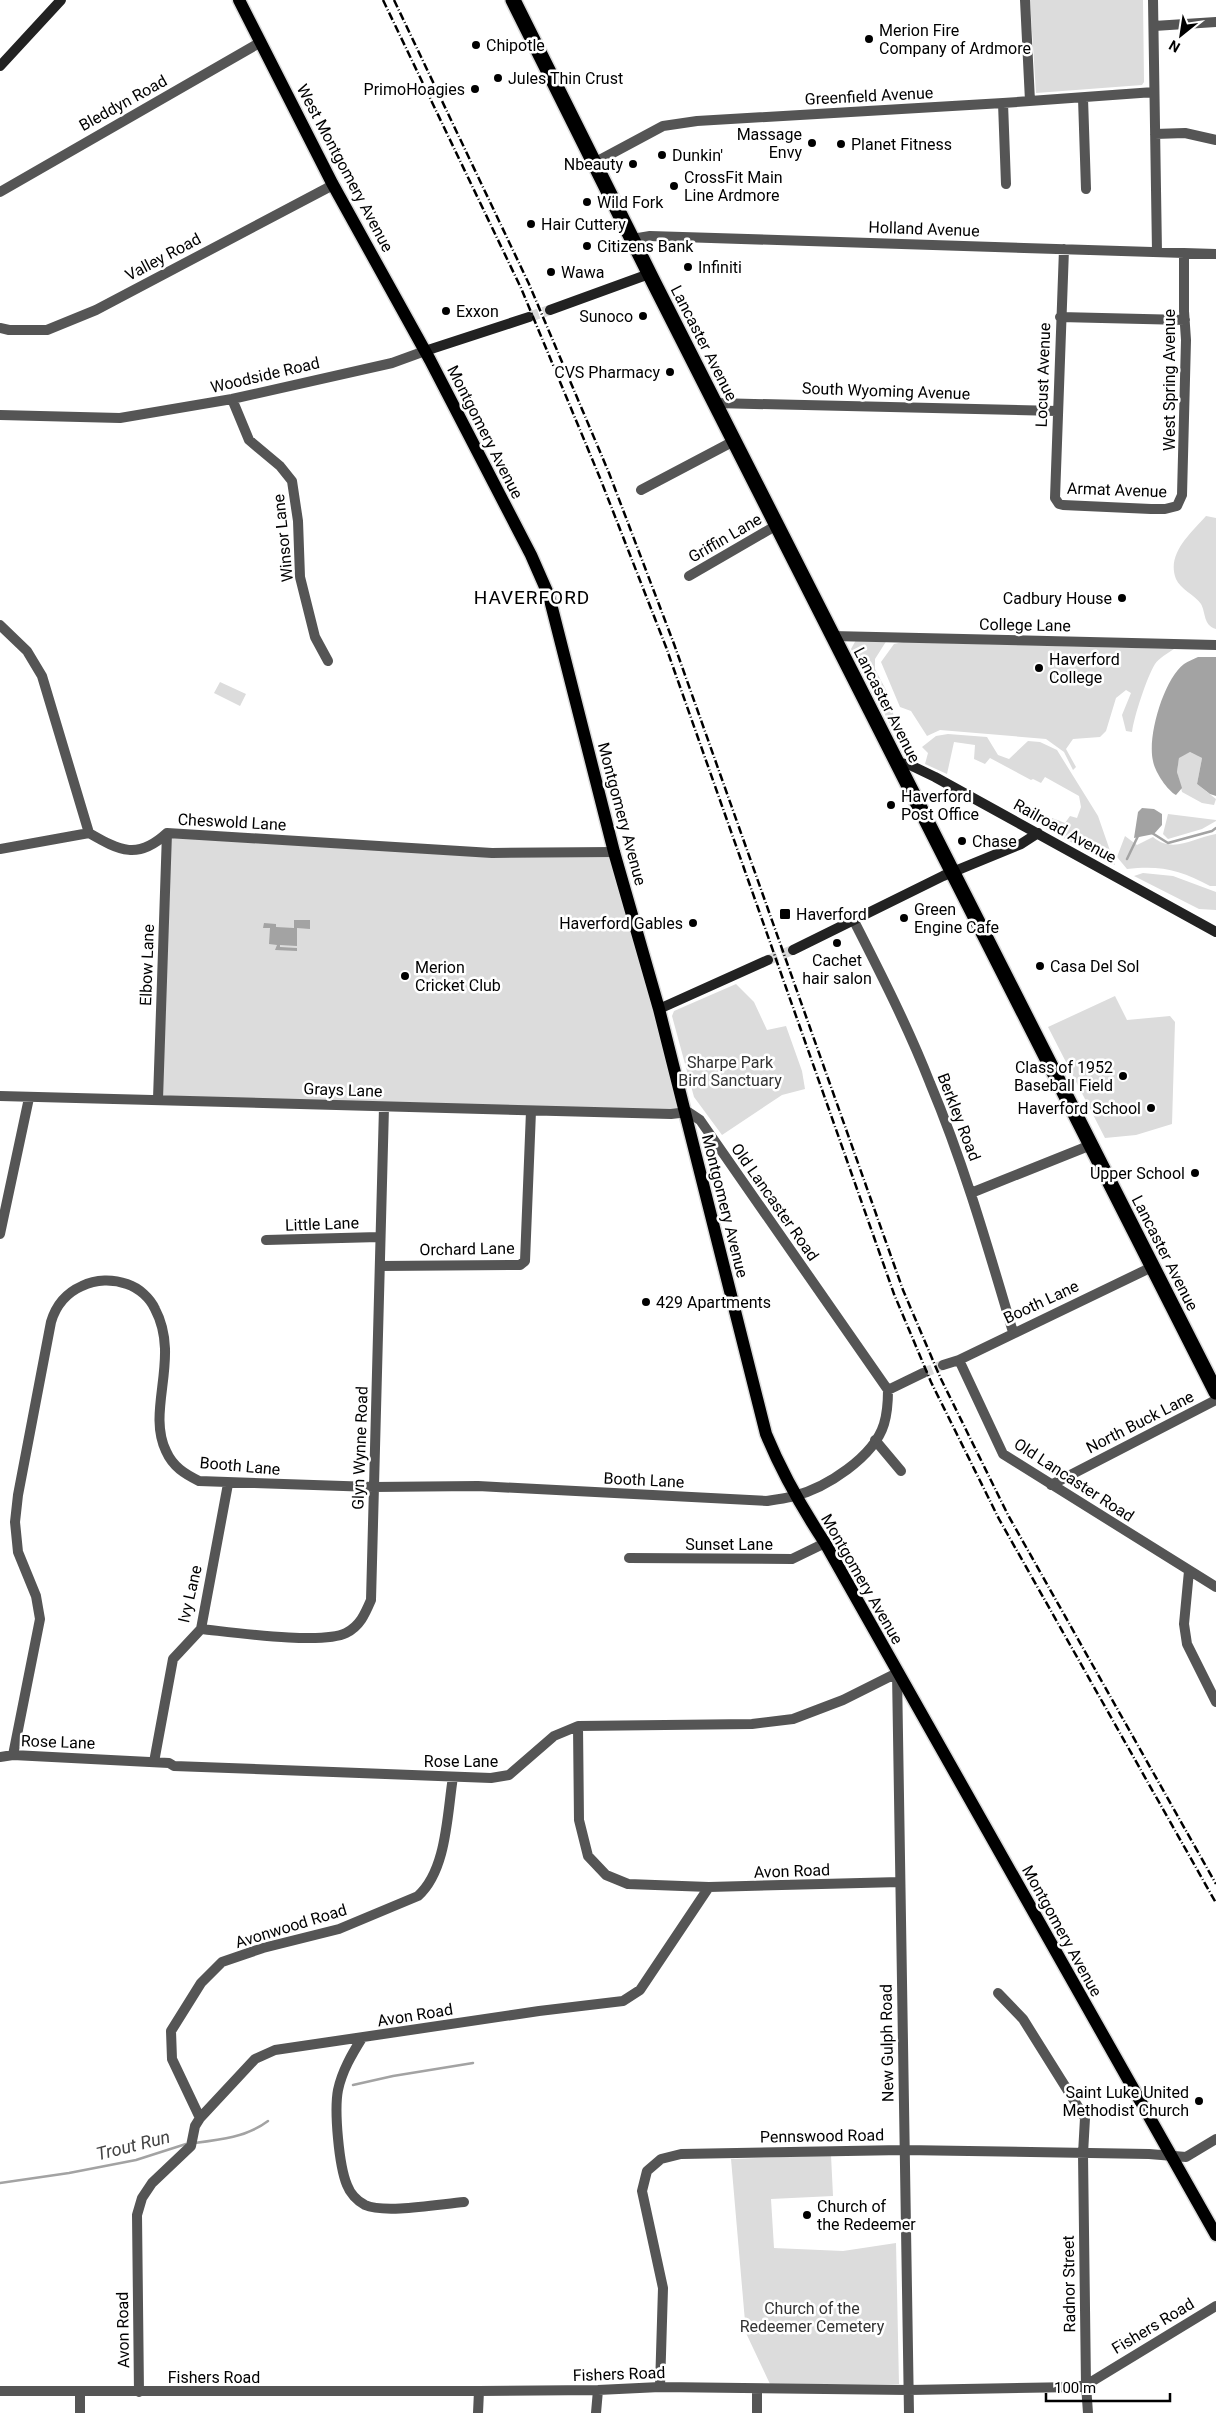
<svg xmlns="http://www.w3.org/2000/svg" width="1216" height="2413" font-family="Roboto,sans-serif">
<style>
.green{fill:#dcdcdc}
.water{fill:#a3a3a3}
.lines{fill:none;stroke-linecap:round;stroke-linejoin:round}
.stream{stroke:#a3a3a3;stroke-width:2.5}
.street-tunnel{stroke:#d9d9d9;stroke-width:10;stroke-dasharray:10 5;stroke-linecap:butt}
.secondary-tunnel{stroke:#d9d9d9;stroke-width:10;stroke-dasharray:10 5;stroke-linecap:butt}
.primary-casing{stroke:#dbdbdb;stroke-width:15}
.highway-casing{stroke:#dbdbdb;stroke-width:18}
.street{stroke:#555;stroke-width:10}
.secondary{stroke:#222;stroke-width:10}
.primary{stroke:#000;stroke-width:12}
.highway{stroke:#000;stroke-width:15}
.rail{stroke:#000;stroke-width:2.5;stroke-dasharray:8 2.5 1 2.5;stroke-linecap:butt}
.poi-dot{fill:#000;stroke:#fff;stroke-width:2}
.labels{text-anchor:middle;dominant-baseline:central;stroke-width:5;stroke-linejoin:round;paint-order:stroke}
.poi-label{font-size:16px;fill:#000;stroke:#fff;text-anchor:start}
.street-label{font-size:16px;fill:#000;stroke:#fff}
.park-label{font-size:16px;fill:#333;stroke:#fff}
.water-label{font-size:18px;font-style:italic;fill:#444;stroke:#fff}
.quarter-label{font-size:19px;letter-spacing:1px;fill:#000;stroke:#fff}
</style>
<rect width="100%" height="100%" fill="#fff"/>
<path class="green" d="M1030,0H1143L1144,82L1142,85L1036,93Z
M1206,516L1216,518V629C1203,625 1206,613 1201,604C1195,595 1180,589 1176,579C1166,554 1191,533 1206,516Z
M856,640H887L875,659V669L886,690L900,736L909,749H903L851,649Z
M903,642L1174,649C1168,653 1159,658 1155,664C1147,677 1134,716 1132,732L1126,731L1122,715L1131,693L1126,690L1116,698L1106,731L1100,737L1073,739L1066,749L1076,767L1073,770L1064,752L1046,739L940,730L927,736L911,711L900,707L881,662L894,644Z
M220,682L246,694L240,706L214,693Z
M948,734L987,737L998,755L1009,759L1028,741L1040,742L1057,750L1098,816L1115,865L1046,829L1052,818L1065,823L1070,816L1077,818L1081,807L1079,796L1045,777L1041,783L1033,779L1031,780L990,758L985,764L974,759L975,745L954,742L947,774L925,764L928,753L922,747L936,736Z
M1190,752L1202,758L1197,784L1216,799L1214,805L1202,803L1182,792L1177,772L1179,757Z
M1168,814L1216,820V821L1202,829L1168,839L1163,834Z
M167,833L492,853L614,852L685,1113L158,1099Z
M1216,834V886H1210C1181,870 1160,865 1127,869L1117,857L1125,836L1137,845L1153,837C1173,854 1193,838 1216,834Z
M1143,873L1173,876L1216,892V910L1199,909L1134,876Z
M736,984L754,1002L767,1030L786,1026L802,1071L805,1089L782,1095L722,1135L694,1097L672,1016L674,1011Z
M1115,996L1127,1020L1170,1016L1175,1022L1172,1124L1136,1135L1105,1138L1048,1027Z
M831,2155L833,2196L771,2199L774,2248L843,2251L896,2243L899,2384H770L746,2333L731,2159Z"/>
<path class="water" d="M1198,657H1216V796L1210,794L1197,784L1202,758L1190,752L1179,758L1177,772L1182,788L1176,795C1167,790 1155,772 1153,761C1147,736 1164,679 1184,664C1188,661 1194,659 1198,657Z
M1142,808L1154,809L1162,814V825L1154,834L1134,838L1138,812Z
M294,920H310V929L297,928V946L280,945V947L297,948V951L275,950L277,945L269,944L270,928H263L264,923L276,924V927L294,928Z"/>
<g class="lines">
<path class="stream" d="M1152,833L1168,843L1212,831L1216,828
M1127,859L1138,836
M353,2085L393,2076L473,2063
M194,2143C220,2140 247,2137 268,2121
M0,2183L69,2173L136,2160L186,2144"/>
<path class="street-tunnel" d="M529,317L550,310
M923,1373L943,1365"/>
<path class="secondary-tunnel" d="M529,317L550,310
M768,960L793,950"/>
<defs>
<path id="primary" d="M239,0L332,183L430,360L531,555L549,596L614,852L659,1009L766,1434C782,1473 802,1508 825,1543L1216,2235"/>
<path id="highway" d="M513,0L654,283L1216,1392"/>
</defs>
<use href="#primary" class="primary-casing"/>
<use href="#highway" class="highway-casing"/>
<path class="street" d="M1025,0L1030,101
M1153,0L1157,252
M1154,26L1216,22
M1083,98L1086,189
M1003,103L1006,184
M1155,134L1185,133L1216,140
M594,163L663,126L697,121L1003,103L1154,92
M0,192L261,42
M632,239L650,236L1216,254
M1064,249L1055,498L1059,504L1063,505L1151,509H1165L1177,506L1182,495L1186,340L1184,311V254
M1060,317L1185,320
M0,328L9,330H47L96,310L333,185
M232,399L249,440L280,466L292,481L298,521L300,577L315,637L328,661
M715,403L1057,411
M0,415L120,418L232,399L392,363L425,351
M641,490L734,441
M689,576L777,525
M0,625L27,651L42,676L89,833C120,851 138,860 167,833L492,853L614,852
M832,636L1216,645
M0,849L89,833
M854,921C881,974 908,1027 930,1083C964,1164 988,1248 1013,1332
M0,1096L671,1114L688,1112L700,1120L888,1390
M158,1099L167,833
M971,1193L1091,1145
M0,1234L29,1098
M266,1240L379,1237
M380,1266L520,1265L525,1261L531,1111
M959,1360L1003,1454L1216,1587
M943,1365L959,1360L1152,1267
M875,1440L901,1471
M1051,1485L1216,1400
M629,1558L792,1559L825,1543
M1189,1571L1184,1624L1187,1644L1216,1702
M201,1629C231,1632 322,1645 346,1633C360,1626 365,1614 371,1600L384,1107
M578,1726L579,1820L588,1856L606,1875L628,1884L709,1887
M13,1755L40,1619L36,1596L18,1552L15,1522L18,1495L51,1322C56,1305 66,1293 82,1286C96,1279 113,1279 127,1284C139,1288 150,1298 155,1309C181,1358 146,1410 166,1451C173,1467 185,1474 199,1481L373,1487L478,1486L767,1501C776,1499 785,1499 794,1496C826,1488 874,1457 884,1424C887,1414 888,1401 888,1390L923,1373
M0,1757L13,1755L169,1763L174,1766L491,1778L509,1775L554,1736L578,1726L752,1724L793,1719L843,1700L897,1673L909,2413
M154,1762L173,1659L201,1629L228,1484
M998,1993L1023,2019L1085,2118L1083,2154L1086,2385L1088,2413
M362,2038C352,2054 342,2071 338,2090C334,2111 339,2166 347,2185C350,2193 357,2201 365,2205C385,2214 440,2204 464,2202
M200,2118L172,2059L171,2031L201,1983L222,1962L263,1948L339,1929L418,1896C447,1870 447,1814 453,1777
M660,2387L663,2288L642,2191L647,2171L661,2159L681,2154L903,2150L1149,2154L1186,2157L1216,2139
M0,2391H479L598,2390L660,2387L909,2390L1076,2387L1086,2385L1216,2306
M139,2392L137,2215L142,2198L152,2183L191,2146L195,2126L200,2118L255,2059L275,2050L539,2011L623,2001L640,1990L709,1887L900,1882
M80,2413V2391
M478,2413L479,2391
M596,2413L598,2390
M757,2413V2389"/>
<path class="secondary" d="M0,66L61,0
M550,310L649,274
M425,351L529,317
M897,762L910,765L935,777L1216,932
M793,950L943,876L1021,844L1038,833
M659,1009L768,960"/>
<use href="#primary" class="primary"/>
<use href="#highway" class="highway"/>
<path class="rail" d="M383,0L521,288L600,478L666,647L894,1294L931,1382L999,1519L1216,1903
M394,0L529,284L609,473L674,644L903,1290L940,1377L1008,1515L1216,1884"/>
</g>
<g class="poi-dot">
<circle cx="869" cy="39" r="5"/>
<circle cx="476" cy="45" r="5"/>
<circle cx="498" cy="78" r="5"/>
<circle cx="475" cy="89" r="5"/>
<circle cx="812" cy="143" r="5"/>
<circle cx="841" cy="144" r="5"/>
<circle cx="662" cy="155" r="5"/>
<circle cx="633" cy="164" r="5"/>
<circle cx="674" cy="186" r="5"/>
<circle cx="587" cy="202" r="5"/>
<circle cx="531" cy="224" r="5"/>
<circle cx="587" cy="246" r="5"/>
<circle cx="688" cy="267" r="5"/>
<circle cx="551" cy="272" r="5"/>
<circle cx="446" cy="311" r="5"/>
<circle cx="643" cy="316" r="5"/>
<circle cx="670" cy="372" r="5"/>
<circle cx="1122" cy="598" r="5"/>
<circle cx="1039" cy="668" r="5"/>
<circle cx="891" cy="805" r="5"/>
<circle cx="962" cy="841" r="5"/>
<rect x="779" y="908" width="12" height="12" rx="2.5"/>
<circle cx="904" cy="918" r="5"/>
<circle cx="693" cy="923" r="5"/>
<circle cx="837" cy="943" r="5"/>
<circle cx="1040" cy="966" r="5"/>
<circle cx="405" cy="976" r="5"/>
<circle cx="1123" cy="1076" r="5"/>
<circle cx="1151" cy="1108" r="5"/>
<circle cx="1195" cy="1173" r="5"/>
<circle cx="646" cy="1302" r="5"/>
<circle cx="1199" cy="2101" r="5"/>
<circle cx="807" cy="2215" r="5"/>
</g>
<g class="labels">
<g class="poi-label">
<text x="879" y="30">Merion Fire<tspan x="879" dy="18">Company of Ardmore</tspan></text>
<text x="486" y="45">Chipotle</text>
<text x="508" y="78">Jules Thin Crust</text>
<text x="465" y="89" text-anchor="end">PrimoHoagies</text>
<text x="802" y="134" text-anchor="end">Massage<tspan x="802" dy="18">Envy</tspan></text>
<text x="851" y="144">Planet Fitness</text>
<text x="672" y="155">Dunkin'</text>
<text x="623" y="164" text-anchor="end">Nbeauty</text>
<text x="684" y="177">CrossFit Main<tspan x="684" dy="18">Line Ardmore</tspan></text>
<text x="597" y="202">Wild Fork</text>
<text x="541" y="224">Hair Cuttery</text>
<text x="597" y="246">Citizens Bank</text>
<text x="698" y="267">Infiniti</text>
<text x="561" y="272">Wawa</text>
<text x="456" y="311">Exxon</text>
<text x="633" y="316" text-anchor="end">Sunoco</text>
<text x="660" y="372" text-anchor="end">CVS Pharmacy</text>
<text x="1112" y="598" text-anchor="end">Cadbury House</text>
<text x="1049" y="659">Haverford<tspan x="1049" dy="18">College</tspan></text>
<text x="901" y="796">Haverford<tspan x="901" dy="18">Post Office</tspan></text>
<text x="972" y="841">Chase</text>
<text x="914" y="909">Green<tspan x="914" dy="18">Engine Cafe</tspan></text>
<text x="796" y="914">Haverford</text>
<text x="683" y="923" text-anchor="end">Haverford Gables</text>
<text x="837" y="960" text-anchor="middle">Cachet<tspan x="837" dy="18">hair salon</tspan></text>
<text x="1050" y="966">Casa Del Sol</text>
<text x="415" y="967">Merion<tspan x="415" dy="18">Cricket Club</tspan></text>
<text x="1113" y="1067" text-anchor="end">Class of 1952<tspan x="1113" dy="18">Baseball Field</tspan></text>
<text x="1141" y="1108" text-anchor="end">Haverford School</text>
<text x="1185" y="1173" text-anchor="end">Upper School</text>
<text x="656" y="1302">429 Apartments</text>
<text x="1189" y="2092" text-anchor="end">Saint Luke United<tspan x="1189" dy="18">Methodist Church</tspan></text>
<text x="817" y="2206">Church of<tspan x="817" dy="18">the Redeemer</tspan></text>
</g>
<g class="street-label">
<text transform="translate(869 96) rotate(-3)">Greenfield Avenue</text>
<text transform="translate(123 103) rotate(-29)">Bleddyn Road</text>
<text transform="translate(345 168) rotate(62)">West Montgomery Avenue</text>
<text transform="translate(924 229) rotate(2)">Holland Avenue</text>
<text transform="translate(163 257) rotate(-28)">Valley Road</text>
<text transform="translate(704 343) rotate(63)">Lancaster Avenue</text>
<text transform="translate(265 375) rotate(-13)">Woodside Road</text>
<text transform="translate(1043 375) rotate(-88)">Locust Avenue</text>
<text transform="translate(1169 380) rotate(-90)">West Spring Avenue</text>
<text transform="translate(886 391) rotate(2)">South Wyoming Avenue</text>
<text transform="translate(485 432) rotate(63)">Montgomery Avenue</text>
<text transform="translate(1117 490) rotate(2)">Armat Avenue</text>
<text transform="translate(283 538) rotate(-96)">Winsor Lane</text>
<text transform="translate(725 538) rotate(-30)">Griffin Lane</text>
<text transform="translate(1025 625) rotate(1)">College Lane</text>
<text transform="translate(887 705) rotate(63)">Lancaster Avenue</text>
<text transform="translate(622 814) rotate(75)">Montgomery Avenue</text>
<text transform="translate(232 822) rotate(3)">Cheswold Lane</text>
<text transform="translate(1065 831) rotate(29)">Railroad Avenue</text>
<text transform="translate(147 965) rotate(-88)">Elbow Lane</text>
<text transform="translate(343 1090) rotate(2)">Grays Lane</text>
<text transform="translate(959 1117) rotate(69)">Berkley Road</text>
<text transform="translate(775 1202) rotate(55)">Old Lancaster Road</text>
<text transform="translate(725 1206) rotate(76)">Montgomery Avenue</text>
<text transform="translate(322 1224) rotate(-2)">Little Lane</text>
<text transform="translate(467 1249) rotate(-1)">Orchard Lane</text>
<text transform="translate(1165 1253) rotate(63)">Lancaster Avenue</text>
<text transform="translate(1041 1302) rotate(-25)">Booth Lane</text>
<text transform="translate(1140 1422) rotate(-27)">North Buck Lane</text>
<text transform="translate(360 1448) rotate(-88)">Glyn Wynne Road</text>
<text transform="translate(240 1466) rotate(5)">Booth Lane</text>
<text transform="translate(644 1480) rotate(3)">Booth Lane</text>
<text transform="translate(1074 1480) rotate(33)">Old Lancaster Road</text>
<text x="729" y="1544">Sunset Lane</text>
<text transform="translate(862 1579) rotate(60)">Montgomery Avenue</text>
<text transform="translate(190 1594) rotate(-77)">Ivy Lane</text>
<text transform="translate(58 1742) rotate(2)">Rose Lane</text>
<text x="461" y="1761">Rose Lane</text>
<text transform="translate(792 1871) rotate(-2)">Avon Road</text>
<text transform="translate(291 1926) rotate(-17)">Avonwood Road</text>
<text transform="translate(1062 1931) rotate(61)">Montgomery Avenue</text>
<text transform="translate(415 2015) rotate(-9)">Avon Road</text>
<text transform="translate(887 2043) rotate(-91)">New Gulph Road</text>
<text transform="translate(822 2136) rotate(-1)">Pennswood Road</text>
<text transform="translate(1069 2284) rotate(-91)">Radnor Street</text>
<text transform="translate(1153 2326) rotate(-31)">Fishers Road</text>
<text transform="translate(123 2330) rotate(-91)">Avon Road</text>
<text transform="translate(619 2374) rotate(-2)">Fishers Road</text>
<text x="214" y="2377">Fishers Road</text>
</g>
<g class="park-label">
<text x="730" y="1062">Sharpe Park<tspan x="730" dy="18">Bird Sanctuary</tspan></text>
<text x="812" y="2308">Church of the<tspan x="812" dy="18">Redeemer Cemetery</tspan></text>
</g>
<g class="water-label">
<text transform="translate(133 2145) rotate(-14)">Trout Run</text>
</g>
<g class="quarter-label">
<text x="532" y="597">HAVERFORD</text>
</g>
</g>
<g transform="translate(1181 35) rotate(210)" stroke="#ffffff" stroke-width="4" paint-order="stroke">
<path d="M0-4L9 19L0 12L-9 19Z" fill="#000000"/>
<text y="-8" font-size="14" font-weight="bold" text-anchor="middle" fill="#000000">N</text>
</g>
<path d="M1046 2393v8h124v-8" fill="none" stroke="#000000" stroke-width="2.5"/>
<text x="1054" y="2393" font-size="15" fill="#000000" stroke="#ffffff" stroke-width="4" paint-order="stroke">100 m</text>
</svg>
